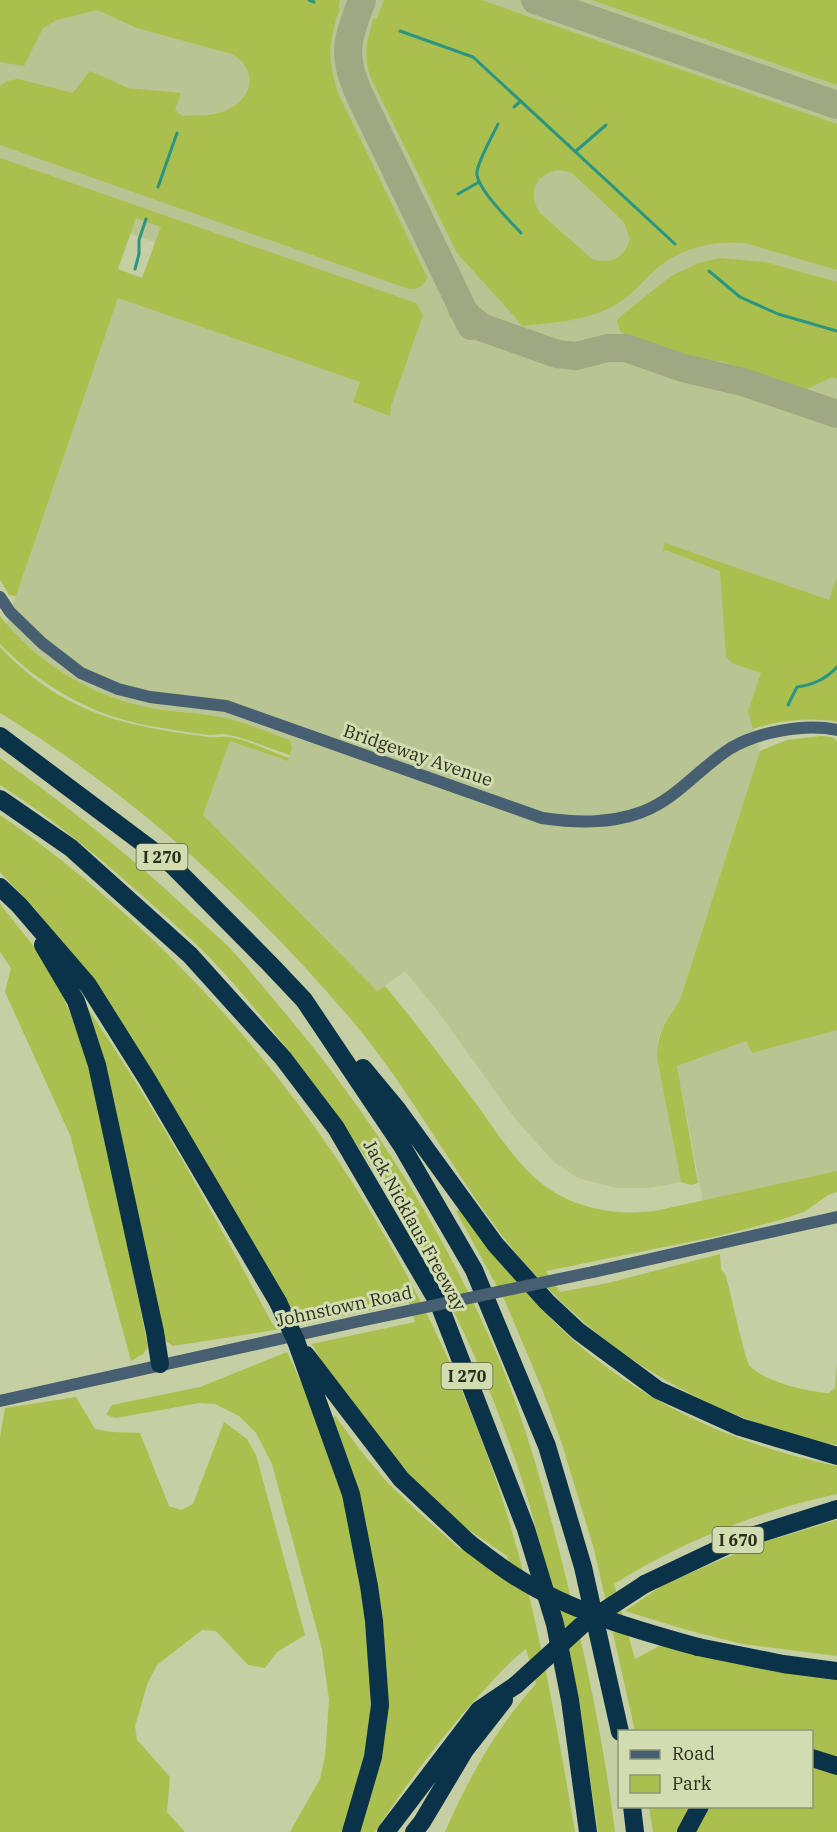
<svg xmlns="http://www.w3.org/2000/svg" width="837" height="1832" font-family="'IBM Plex Serif',serif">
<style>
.built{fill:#b8c491}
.green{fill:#aabf4d;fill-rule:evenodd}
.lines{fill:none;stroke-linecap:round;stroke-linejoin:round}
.stream{stroke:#2b9583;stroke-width:3}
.taxiway{stroke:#9fa882;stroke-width:28}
.secondary{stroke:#476071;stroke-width:12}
.highway{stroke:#0a334a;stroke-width:18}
.secondary-bridge{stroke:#476071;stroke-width:12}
.highway-bridge{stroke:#0a334a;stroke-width:18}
.labels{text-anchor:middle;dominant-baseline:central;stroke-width:6;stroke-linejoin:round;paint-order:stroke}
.shield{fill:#d1dcb0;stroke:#5c6249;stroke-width:1.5}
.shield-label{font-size:16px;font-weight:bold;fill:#2a2e1d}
.street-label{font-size:18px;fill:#2a2e1d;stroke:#d1dcb0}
</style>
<rect width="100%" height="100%" fill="#c5cfa3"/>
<path class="built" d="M0,0H837V704L752,699L748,711L760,751L680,1000L661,1030L658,1039L657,1058L681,1182L650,1188H617L578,1178L555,1163L516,1120L440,1014L405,971L377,991L203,815L230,741L288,761L292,749L217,716L148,708L121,701L92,689L60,672L31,650L6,625L118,298L360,382L382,322L0,188Z
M837,1030V1171L703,1201L677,1066L747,1040L752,1053Z"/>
<path class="green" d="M0,0H340L338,7L340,8C328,42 327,61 339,95L427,277C423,287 419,289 409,289L0,145V86L7,81L18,79L73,93L90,71L128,88L181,93L175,110L182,116C196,115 216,117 229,109C255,95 257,69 232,54L137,28L97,10L57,20L43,28L24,66L0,62Z
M384,0H481L837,124V270L745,243C714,240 679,248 655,270C642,282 632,295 617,304C588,321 556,322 523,326L457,253L370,76C363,52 367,41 374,18L377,19ZM557,170L566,171L573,174L624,222L630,239C625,258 611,265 592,259L540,213C527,193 534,176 557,170Z
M592,0H837V85Z
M0,158L416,303L423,315L391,406L390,416L353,402L360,382L118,298L16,596L9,595L0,580ZM136,218L161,227L142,278L118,269Z
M720,258L765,262L837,282V379L832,377L805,390L721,361L704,362L627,336L620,331L617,321L621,316L671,276L699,263Z
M665,543L829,600L837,577V722C809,717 781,720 753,729L748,711L761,673L732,663L726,656L720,571L666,550L662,552Z
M0,616C36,662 89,695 146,707C169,712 192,712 215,716C240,720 266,732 290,740L292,749L290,755C270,749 249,739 229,735C223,733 217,735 210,735C191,733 170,729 151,726C92,716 41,686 0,644Z
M0,647C62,713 123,726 210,737C216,738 222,736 228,737C247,739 271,752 289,758L288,761L230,741L203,815L377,991L385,986C417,1024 445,1063 475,1102C498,1134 522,1174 557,1194C588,1211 621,1215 655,1211L837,1171V1192L828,1195L804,1212L780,1220L718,1236L546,1271L560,1292L608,1283L720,1254L721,1269L726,1276C730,1290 745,1360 750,1366C764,1382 809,1392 829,1393L835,1388L837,1361V1445C809,1441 781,1432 755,1422C650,1384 561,1316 495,1226C447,1160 407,1087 355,1024C253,904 135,795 0,713Z
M821,736L832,737L837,741V1030L752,1053L746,1041L677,1066L698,1183L691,1185L681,1182L657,1058C658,1029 665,1024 680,1000L760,751L787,740Z
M0,758C65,804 127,853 185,907C199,920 214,933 228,946C244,963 259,982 274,1000C368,1109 445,1231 501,1364C533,1443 554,1528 574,1611C591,1683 606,1758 615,1832H598C588,1759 574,1688 558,1617C544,1558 530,1499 509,1442C458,1299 379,1165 285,1046C262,1017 238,987 212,960C186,933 157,909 129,884C88,848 46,814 0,785Z
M0,815C238,980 414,1226 503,1501C537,1609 556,1721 575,1832H445C468,1779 497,1727 536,1684L526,1649C506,1664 490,1684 473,1702C437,1743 405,1786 375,1832H358L382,1713L332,1418L335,1416L364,1455L386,1481L418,1512L459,1548L512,1580L507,1556L459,1523L417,1485L334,1384L312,1344L415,1322L409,1302L275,1330L173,1346L163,1339L88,1009C157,1110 215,1217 273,1325L297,1319L87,975L37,911L0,872Z
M0,904L31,943L56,978L92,1070L148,1347L143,1354L131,1361L70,1135L5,992L11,968L0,952Z
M461,1209C489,1246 517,1284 550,1318C626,1396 731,1445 837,1466V1494C762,1510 678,1543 614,1584L635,1659L663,1644L837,1679V1761L812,1752V1732L635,1731L594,1549L561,1441L542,1389L505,1301L456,1211Z
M287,1352C306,1392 323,1432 337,1474C353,1522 363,1585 368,1635C370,1662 372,1690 370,1717C367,1757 357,1794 345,1832H290L320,1779L325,1757L329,1700L322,1649L272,1464L256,1433L239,1416L215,1404L199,1403L116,1418L106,1415L112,1405L200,1387Z
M76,1397L95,1429L111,1432L140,1433L169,1506L181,1510L193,1504L224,1422L247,1439L256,1455L305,1635L277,1652L265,1668L248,1665L216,1631L202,1630L157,1665L148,1682L135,1726L137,1740L170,1777L167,1812L185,1832H0V1437L5,1408Z
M837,1520V1656L742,1644L687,1630L625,1611L663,1585L718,1561L764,1542Z
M812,1767L837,1774V1832H694L708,1807L812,1806Z
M649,1807H692L679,1832H653Z"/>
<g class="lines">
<path class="stream" d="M309,0L314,2
M400,31L473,57L675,244
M514,107L521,101
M498,124C493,135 478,161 477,172C475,187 510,221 521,233
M576,151L606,125
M158,187L177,133
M458,194L479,182
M135,269L139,254V240L146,219
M709,271L740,297L778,314L837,331
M788,705L797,687C813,685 826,679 837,667"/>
<path class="taxiway" d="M362,0C347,41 341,55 360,96L471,326
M535,0L837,105
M462,309L469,317L481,327L557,354L576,356L608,348H626L683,368L743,382L837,414"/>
<path class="secondary" d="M0,597L10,612L42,643L81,673L118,689L150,697L226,706L542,818C576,823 609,824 642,812C678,798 699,768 731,748C758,732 806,723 837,730
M593,1272L837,1217
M0,1401L360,1321"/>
<path class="highway" d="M0,736L172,865L269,963L304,1000L402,1146L474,1270L547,1446L583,1567L620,1732
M0,799L71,848L190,955L283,1058L336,1128L439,1304L526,1529L555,1624L570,1700L588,1832
M0,887L19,905L88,985L147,1079L278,1302
M43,945L76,1001L97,1065L155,1332L160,1364
M363,1068L397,1109L495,1244L547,1302L578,1331L658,1390L740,1427L837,1456
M296,1341L351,1494L369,1586L374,1621L380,1705L373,1757L351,1832
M306,1355L401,1479L469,1543
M645,1584L736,1541L837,1509
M698,1647L783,1664L837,1671
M812,1758L837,1766
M632,1806L635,1832
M386,1832L479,1710L516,1685
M414,1832L422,1822L465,1750L504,1700
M686,1832L700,1806"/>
<path class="secondary-bridge" d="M360,1321L593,1272"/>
<path class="highway-bridge" d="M278,1302L296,1341
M469,1543C485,1555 501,1568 518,1578C572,1612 637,1630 698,1647
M516,1685L582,1625L645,1584"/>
</g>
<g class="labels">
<g class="shield">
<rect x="136.5" y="844" width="51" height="26" rx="4.5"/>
<rect x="441.5" y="1363" width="51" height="26" rx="4.5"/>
<rect x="712.5" y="1527" width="51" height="26" rx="4.5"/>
</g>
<g class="shield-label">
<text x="162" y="857">I 270</text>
<text x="467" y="1376">I 270</text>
<text x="738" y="1540">I 670</text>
</g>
<g class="street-label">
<text transform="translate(418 755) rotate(19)">Bridgeway Avenue</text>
<text transform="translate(415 1225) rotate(61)">Jack Nicklaus Freeway</text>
<text transform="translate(344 1306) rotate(-12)">Johnstown Road</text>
</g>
</g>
<rect x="618" y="1730" width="195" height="78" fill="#d1dcb0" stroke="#8e9675" stroke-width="1.5"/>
<rect x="630" y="1750" width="30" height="9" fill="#476071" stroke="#8e9675" stroke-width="1.5"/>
<text x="672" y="1760" font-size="18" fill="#2a2e1d">Road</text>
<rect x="630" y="1775" width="30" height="18" fill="#aabf4d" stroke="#8e9675" stroke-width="1.5"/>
<text x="672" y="1790" font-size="18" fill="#2a2e1d">Park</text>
</svg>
